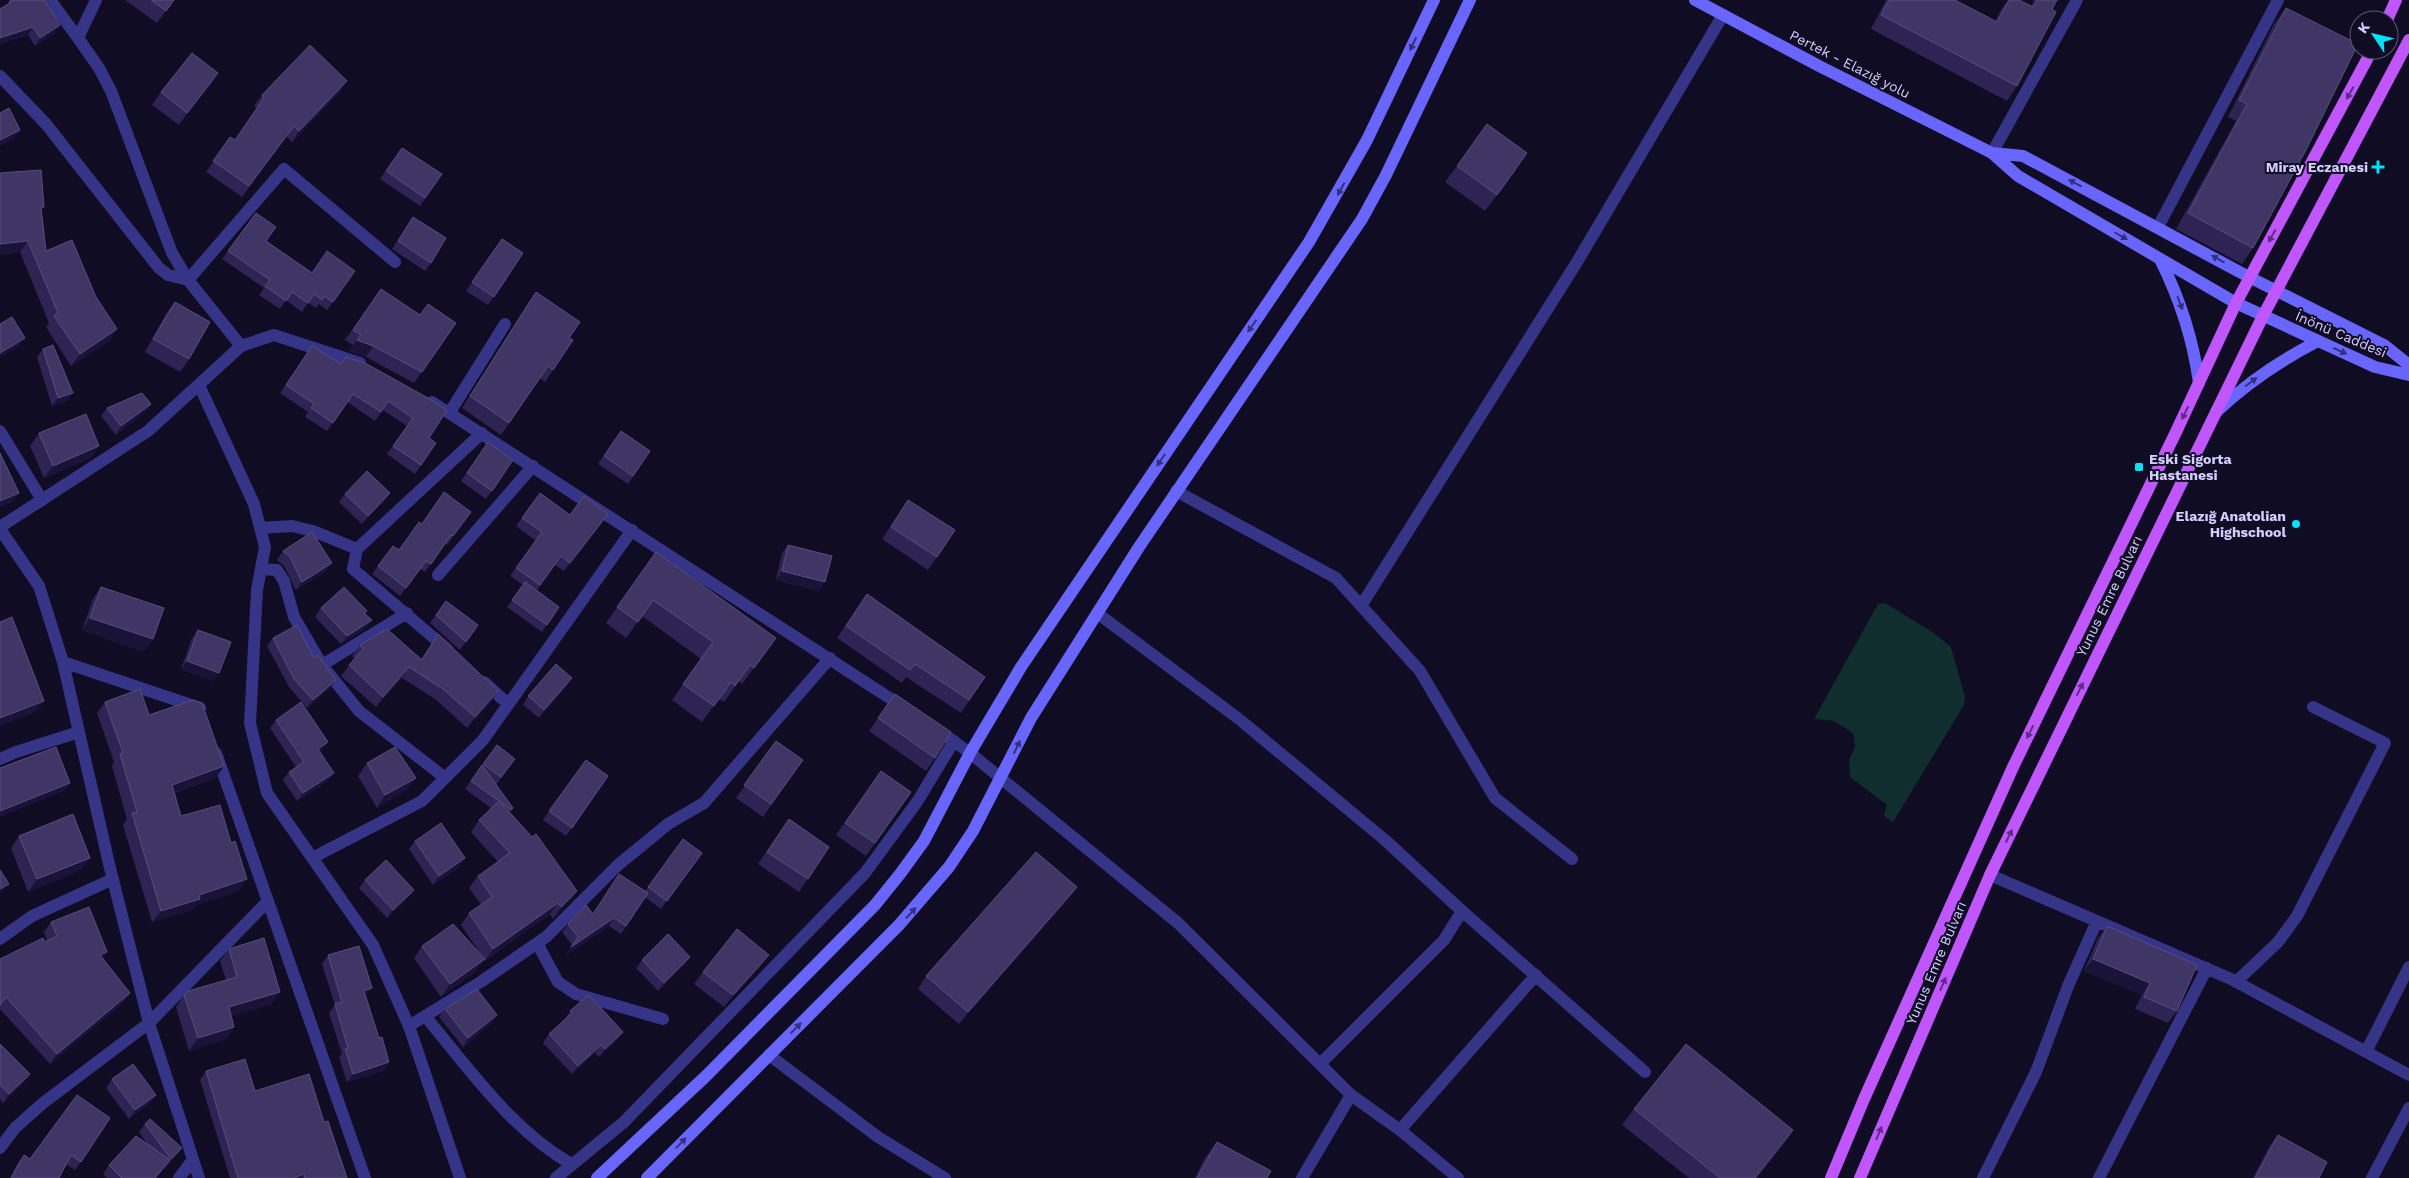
<svg xmlns="http://www.w3.org/2000/svg" width="2409" height="1178" font-family="'Work Sans',sans-serif">
<style>
.green{fill:#0f2e2d}
.lines{fill:none;stroke-linecap:round;stroke-linejoin:round}
.minor{stroke:#363486;stroke-width:12}
.tertiary{stroke:#363486;stroke-width:12}
.secondary{stroke:#6966ff;stroke-width:12}
.primary{stroke:#bf56ff;stroke-width:12}
.wall{fill:#2d2453}
.shaded-wall{fill:#1a1338}
.building{fill:#3f3665;stroke:#564e7e}
.oneway{fill:#34307b}
.oneway2{fill:#5f2d86}
.poi-dot{fill:#00e2fa;stroke:#100c23;stroke-width:2}
.labels{text-anchor:middle;dominant-baseline:central;stroke-width:4;stroke-linejoin:round;paint-order:stroke}
.street-label{font-size:14px;fill:#d4cfff;stroke:#100c23}
.poi-label{font-size:14px;font-weight:bold;fill:#d4cfff;stroke:#100c23;text-anchor:end}
</style>
<rect width="100%" height="100%" fill="#100c23"/>
<path class="green" d="M1885,603L1934,633L1951,647L1965,697L1964,705L1893,822L1884,816L1887,805L1850,777L1849,760L1855,747L1853,733L1834,721L1814,719L1878,604Z"/>
<g class="lines">
<path class="minor" d="M50,0L78,38
M96,0L78,38L99,68L111,91L172,253L188,280L241,346
M0,76L46,124L159,268L168,275L188,280L284,169L395,262
M1992,153L2077,0
M2158,227L2278,0
M199,385L254,504L265,547L257,590L250,723L267,793L373,945L409,1026L460,1178
M450,412L505,324
M0,431L42,500
M1176,491L1336,578L1420,671L1495,798L1572,859
M260,528L292,526L313,531L357,549L482,433
M0,529L39,586L63,662L109,864L149,1023L199,1178
M357,549L353,569L447,649
M261,569L277,570L284,581L294,617L322,665L359,711L444,777
M438,575L533,466
M1361,606L1577,262L1723,15
M1097,613L1239,719L1385,840L1462,911L1444,940L1320,1064
M63,662L200,708
M322,665L407,613
M484,682L508,704
M216,753L365,1178
M0,759L16,752L79,732
M312,858L422,801L483,740L632,530
M1990,875L2231,979L2409,1075
M1462,911L1645,1072
M0,939L32,916L113,879
M537,943L558,982L576,994L663,1019
M2236,982L2278,942L2297,916L2385,743L2313,707
M425,1016C470,1070 510,1128 571,1164
M409,1026L482,981L546,937L618,865L668,824L704,803L830,658
M2366,1052L2409,967
M769,1055L878,1137L945,1178
M1400,1130L1536,975
M0,1148L15,1128L43,1103L149,1023L268,901
M179,1178L192,1161
M556,1178L624,1122L865,873L917,802L954,741
M1302,1178L1351,1095
M1983,1178L2036,1072L2068,986L2097,921
M2099,1178L2207,968
M2372,1178L2409,1108"/>
<path class="tertiary" d="M432,402L905,708
M0,527L148,431L241,346L274,335L360,363
M934,727L970,753L1178,923L1351,1095L1400,1130L1458,1178"/>
<path class="secondary" d="M1695,0L1821,67L1992,153L2018,176L2236,303L2375,367L2409,375
M1992,153L2023,156L2249,277L2384,345L2409,365
M2160,259C2180,299 2193,338 2199,383
M2216,412C2247,383 2281,360 2318,341
M597,1178L706,1076L875,905L900,874L924,841L970,753L1021,667L1309,242L1367,140L1434,0
M647,1178L899,925L949,867L973,831L1031,718L1139,547L1362,219L1386,175L1470,0"/>
<path class="primary" d="M2387,20L2396,0
M1831,1178L1864,1099L2013,767L2176,432L2236,303L2372,50
M1860,1178L1990,875L2263,316L2409,40"/>
</g>
<path class="wall" d="M125,0H174L157,23Z
M1886,0H1955L1995,21L2001,10L2008,0H2019L2031,6L2034,1L2032,0H2057L2017,86L2007,101L1871,29Z
M9,2L55,33L35,46L28,35L0,44V9L6,5Z
M2286,8L2253,248L2242,264L2176,229L2236,121L2228,117L2274,24Z
M218,73L179,125L152,105L161,92Z
M340,92L292,142L286,136L242,197L206,172L230,137L235,140L257,108L254,106L262,95Z
M402,148L442,174L420,206L380,179Z
M1457,166L1516,170L1485,211L1445,182Z
M0,173L41,210L46,251L96,297L117,329L109,341L71,366L46,327L49,323L20,252L0,255Z
M256,213L266,241L312,272L355,271L327,310L319,304L316,308L308,303L302,312L286,300L280,309L259,295L264,288L222,259Z
M413,217L431,263L425,271L392,249Z
M502,239L523,253L488,305L466,291Z
M381,289L420,315L456,323L414,383L366,357L349,351L353,345L345,340Z
M536,292L569,338L553,370L545,382L540,378L501,435L462,408L528,303Z
M175,302L189,359L180,372L145,352L166,314Z
M312,346L341,364L428,398L429,438L436,443L415,474L387,454L407,426L383,410L375,421L347,402L327,431L305,417L308,412L280,393Z
M43,349L67,401L52,406L37,357Z
M151,404L145,412L116,435L101,416L107,408Z
M621,431L650,451L628,484L598,464Z
M39,433L91,458L44,478L30,446Z
M488,442L513,460L486,499L461,481Z
M390,493L384,501L362,524L339,502L345,494Z
M540,493L570,515L602,522L564,571L555,565L537,590L559,607L542,632L507,607L523,585L510,576L536,541L516,526Z
M908,500L937,557L928,570L882,539Z
M471,512L447,545L445,543L425,572L420,569L400,596L372,574L393,546L399,550L422,524Z
M788,545L819,591L776,580L782,553Z
M283,551L326,571L296,590L284,566L277,560Z
M656,552L776,638L742,684L739,681L724,702L719,699L702,722L672,700L701,659L642,616L626,638L606,623Z
M101,587L144,652L82,630L93,599Z
M867,594L985,677L961,713L906,677L902,683L837,638Z
M321,608L367,611L365,614L372,620L366,628L341,644L315,617Z
M436,615L478,625L460,650L430,623Z
M198,630L219,673L213,681L181,669L192,638Z
M438,634L498,691L491,702L467,728L435,699L402,678L376,707L341,676L355,658L352,656L360,645L421,659Z
M273,638L314,658L336,680L330,688L307,708L289,687L267,646Z
M572,678L566,686L539,718L523,705L528,696Z
M895,694L935,758L926,771L869,731Z
M105,702L149,715L216,778L174,793L181,816L239,891L196,905L192,910L152,922L123,825L127,819L112,766L114,762L97,713Z
M276,720L322,750L320,752L328,781L297,801L283,780L289,772L296,767L270,728Z
M776,741L803,760L763,817L736,798Z
M497,745L515,759L496,785L513,808L510,812L577,891L568,903L553,919L550,914L485,961L484,960L476,971L441,997L414,958L422,946L482,956L461,925L469,913L481,905L469,888L478,876L498,862L471,832L479,820L491,808L465,789Z
M586,760L608,776L566,836L543,820Z
M367,763L407,790L377,808L358,776Z
M881,771L911,792L866,856L836,835Z
M789,819L829,847L799,892L758,864Z
M19,836L90,858L81,870L28,892L11,848Z
M683,839L702,853L661,909L645,897L621,934L609,926L565,956L572,945L562,932L568,924L593,914L645,891Z
M415,841L459,867L433,885L409,849Z
M365,880L408,898L387,918L359,888Z
M1077,887L1068,899L959,1024L918,989L926,976Z
M51,922L102,958L130,993L123,1003L50,1064L0,1009V959L47,941L44,932Z
M2107,926L2177,1011L2168,1023L2135,1009L2142,995L2084,971L2098,938Z
M229,949L272,1004L231,1016L234,1027L226,1039L189,1051L176,1007L184,995L226,980L220,961Z
M328,955L366,997L379,1038L389,1062L384,1071L347,1082L339,1057L342,1054L329,1013L335,1005L322,964Z
M690,957L684,965L658,991L636,968L642,960Z
M760,967L724,1007L694,984L703,972Z
M445,1009L492,1023L463,1047L439,1017Z
M570,1011L623,1032L617,1040L599,1057L595,1053L572,1074L543,1043L549,1034L565,1019Z
M0,1044L30,1074L24,1082L3,1103L0,1099Z
M206,1071L255,1091L324,1122L347,1178H230L200,1080Z
M112,1079L156,1095L150,1103L129,1119L106,1088Z
M77,1095L81,1162L75,1170L66,1164L59,1178H10L18,1163L24,1155L30,1159Z
M1634,1109L1793,1130L1782,1147L1757,1178H1689L1622,1125Z
M145,1124L182,1148L176,1156L156,1178H107L103,1174L109,1165L148,1145L139,1132Z
M2278,1135L2319,1178H2253L2269,1147Z
M1217,1142L1267,1178H1195L1205,1158Z"/>
<path class="shaded-wall" d="M60,25L55,33L35,46L40,38Z
M33,27L28,35L0,44V38Z
M218,73L210,86L179,125L187,113Z
M347,81L340,92L292,142L299,131Z
M20,130L14,138L0,146V140Z
M28,241L20,252L0,255V244Z
M117,329L109,341L71,366L80,354Z
M25,338L19,346L0,358V353Z
M357,340L373,346L366,357L349,351Z
M73,393L67,401L52,406L58,398Z
M151,404L145,412L116,435L121,426Z
M99,446L91,458L44,478L53,466Z
M19,493L13,502L0,507V501Z
M390,493L384,501L362,524L368,516Z
M332,563L326,571L296,590L302,582Z
M782,571L825,582L819,591L776,580Z
M90,618L153,639L144,652L82,630Z
M372,620L366,628L341,644L347,636Z
M187,661L219,673L213,681L181,669Z
M409,667L402,678L376,707L383,697Z
M572,678L566,686L539,718L544,710Z
M336,680L330,688L307,708L313,700Z
M498,691L491,702L467,728L475,717Z
M44,701L36,712L0,726V718Z
M328,742L322,750L313,757L318,749Z
M224,766L216,778L163,796L172,785Z
M334,773L328,781L297,801L303,793Z
M416,778L407,790L377,808L385,795Z
M70,783L64,791L0,817V811Z
M90,858L81,870L28,892L37,879Z
M465,858L459,867L433,885L439,876Z
M247,879L239,891L196,905L192,910L152,922L161,911L199,895Z
M9,884L3,892L0,894V889Z
M1077,887L1068,899L959,1024L968,1012Z
M414,890L408,898L387,918L393,910Z
M577,891L568,903L553,919L561,907Z
M558,903L550,914L485,961L493,949Z
M614,918L609,926L565,956L571,947Z
M107,952L100,963V955Z
M769,955L760,967L724,1007L733,995Z
M690,957L684,965L658,991L664,983Z
M485,959L476,971L441,997L450,984Z
M2093,959L2150,983L2142,995L2084,971Z
M372,988L366,996L364,991Z
M280,992L272,1004L220,1020L229,1007Z
M130,993L123,1003L50,1064L57,1054Z
M497,1015L492,1023L463,1047L468,1038Z
M234,1027L226,1039L189,1051L198,1038Z
M623,1032L617,1040L599,1057L605,1049Z
M601,1045L595,1053L572,1074L578,1066Z
M389,1062L384,1071L347,1082L353,1074Z
M30,1074L24,1082L3,1103L9,1094Z
M156,1095L150,1103L129,1119L135,1110Z
M1793,1130L1782,1147L1757,1178H1755Z
M182,1148L176,1156L165,1168L171,1159Z
M170,1160L164,1169L156,1178H155Z
M304,1174L301,1178H294Z"/>
<path class="building" d="M11,0H44L60,25L40,38L33,27L0,38V9L10,3L9,2Z
M151,0H174L166,11Z
M1889,0H1955L1997,22L2009,0H2019L2033,7L2037,0H2057L2052,9L2056,12L2017,86L1881,15Z
M2286,8L2358,44L2306,150L2253,248L2188,213L2247,104L2239,100Z
M310,45L347,81L299,131L294,126L249,186L213,161L230,137L235,140L264,98L262,95Z
M192,53L218,73L187,113L161,92Z
M9,108L20,130L0,140V113Z
M1487,124L1527,153L1497,195L1457,166Z
M402,148L442,174L425,198L386,171Z
M41,170L44,207H41L46,251L72,240L96,297L117,329L80,354L54,316L58,313L28,241L0,244V173Z
M256,213L276,227L266,241L312,273L327,251L355,271L333,302L324,296L322,300L314,294L308,303L292,292L286,301L265,286L270,280L228,251Z
M413,217L446,238L431,263L398,241Z
M502,239L523,253L494,297L472,282Z
M381,289L420,315L428,304L456,323L422,372L373,346L357,340L361,335L353,330Z
M536,292L580,322L569,338L573,340L553,370L548,366L509,423L470,396Z
M175,302L210,322L189,359L153,339Z
M12,317L25,338L0,353V324Z
M53,345L73,393L58,398L43,349Z
M312,346L341,364L346,357L365,363L428,398L447,410L429,438L436,443L421,465L393,446L413,418L388,401L381,412L353,394L333,423L311,408L314,404L286,385Z
M142,393L151,404L121,426L107,408Z
M86,414L99,446L53,466L39,433Z
M621,431L650,451L633,476L604,456Z
M488,442L513,460L492,491L467,473Z
M0,453L19,493L0,501Z
M367,471L390,493L368,516L345,494Z
M444,492L471,512L453,536L451,535L431,564L426,561L406,588L378,566L393,546L399,550L419,522L422,524Z
M540,493L570,515L584,496L608,514L570,563L561,556L540,585L516,568L542,532L522,518Z
M908,500L955,530L937,557L891,527Z
M312,532L332,563L302,582L290,557L283,551Z
M788,545L832,556L825,582L782,571Z
M656,552L776,638L754,668L750,665L735,686L731,682L714,706L683,684L713,642L653,600L638,622L617,607Z
M525,582L559,607L547,625L512,600Z
M101,587L164,608L153,639L90,618Z
M344,587L367,611L364,613L372,620L347,636L321,608Z
M867,594L985,677L969,700L915,664L910,670L846,626Z
M446,601L478,625L466,642L436,615Z
M12,617L44,701L0,718V622Z
M297,625L314,658L318,655L336,680L313,700L294,679L273,638Z
M387,629L422,660L438,634L498,691L475,717L443,689L409,667L383,697L349,665L363,649L360,645Z
M198,630L231,642L219,673L187,661Z
M556,664L572,678L544,710L528,696Z
M140,689L149,715L193,700L202,703L224,766L172,785L181,816L220,805L231,843L235,841L247,879L199,895L200,899L161,911L132,813L137,812L120,754L123,753L105,702Z
M895,694L951,732L935,758L878,718Z
M301,702L328,742L318,749L334,773L303,793L289,772L304,762L276,720Z
M776,741L803,760L771,804L744,785Z
M497,745L515,759L501,777L483,764Z
M56,747L70,783L0,811V768Z
M395,747L416,778L385,795L367,763Z
M586,760L608,776L572,828L549,811Z
M482,765L513,808L511,810L499,801L471,781Z
M881,771L911,792L875,843L845,823Z
M499,801L532,837L536,834L577,891L561,907L558,903L493,949L469,913L492,897L478,876L510,853L479,820Z
M73,814L90,858L37,879L19,836Z
M789,819L829,847L808,879L767,852Z
M441,823L465,858L439,876L415,841Z
M683,839L702,853L667,901L648,887Z
M1036,852L1077,887L968,1012L926,976Z
M386,860L414,890L393,910L365,880Z
M0,870L9,884L0,889Z
M619,874L648,893L626,926L614,918L571,947L578,937L568,924L586,905L593,914Z
M89,907L107,952L100,955L130,993L57,1054L6,997L0,1005V959L43,938L45,942L57,936L51,922Z
M453,924L485,959L450,984L422,946Z
M2107,926L2197,965L2177,1011L2144,997L2150,983L2093,959Z
M737,929L769,955L733,995L703,972Z
M668,934L690,957L664,983L642,960Z
M264,938L280,992L229,1007L234,1027L198,1038L184,995L188,991L237,977L229,949Z
M359,946L372,988L364,991L379,1038L382,1037L389,1062L353,1074L345,1049L348,1048L335,1004L342,1002L328,955Z
M477,989L497,1015L468,1038L445,1009Z
M587,996H590L623,1032L605,1049L601,1045L578,1066L549,1034L572,1013L570,1011Z
M0,1044L30,1074L9,1094L0,1085Z
M1686,1044L1793,1130L1755,1178H1720L1634,1109Z
M245,1059L255,1091L309,1074L324,1122L328,1121L347,1178H305L304,1174L294,1178H238L206,1071Z
M133,1064L156,1095L135,1110L112,1079Z
M77,1095L110,1118L81,1162L71,1155L59,1178H11L24,1155L30,1159Z
M150,1119L182,1148L171,1159L145,1124Z
M2278,1135L2327,1162L2319,1178H2255Z
M136,1136L170,1160L155,1178H122L109,1165Z
M1217,1142L1271,1171L1267,1178H1197Z"/>
<defs><path id="oneway-solid" d="M-6-.8H1V-3.2L6.5 0L1 3.2V.8H-6Z" transform="scale(1.25)"/></defs>
<g class="oneway">
<use href="#oneway-solid" transform="translate(1413 44) rotate(116)"/>
<use href="#oneway-solid" transform="translate(2075 183) rotate(-152)"/>
<use href="#oneway-solid" transform="translate(1341 189) rotate(119)"/>
<use href="#oneway-solid" transform="translate(2121 236) rotate(30)"/>
<use href="#oneway-solid" transform="translate(2218 259) rotate(-151)"/>
<use href="#oneway-solid" transform="translate(2180 303) rotate(69)"/>
<use href="#oneway-solid" transform="translate(1252 326) rotate(125)"/>
<use href="#oneway-solid" transform="translate(2340 351) rotate(24)"/>
<use href="#oneway-solid" transform="translate(2251 382) rotate(-37)"/>
<use href="#oneway-solid" transform="translate(1161 460) rotate(124)"/>
<use href="#oneway-solid" transform="translate(1017 747) rotate(-64)"/>
<use href="#oneway-solid" transform="translate(911 913) rotate(-47)"/>
<use href="#oneway-solid" transform="translate(796 1028) rotate(-45)"/>
<use href="#oneway-solid" transform="translate(681 1143) rotate(-46)"/>
</g>
<g class="oneway2">
<use href="#oneway-solid" transform="translate(2350 93) rotate(119)"/>
<use href="#oneway-solid" transform="translate(2272 236) rotate(119)"/>
<use href="#oneway-solid" transform="translate(2185 413) rotate(115)"/>
<use href="#oneway-solid" transform="translate(2080 689) rotate(-64)"/>
<use href="#oneway-solid" transform="translate(2030 732) rotate(116)"/>
<use href="#oneway-solid" transform="translate(2009 836) rotate(-64)"/>
<use href="#oneway-solid" transform="translate(1943 984) rotate(-67)"/>
<use href="#oneway-solid" transform="translate(1879 1133) rotate(-67)"/>
</g>
<g class="poi-dot">
<path d="M2375.5 159.5h5v5h5v5h-5v5h-5v-5h-5v-5h5z"/>
<rect x="2134" y="462" width="10" height="10" rx="2.5"/>
<circle cx="2296" cy="524" r="5"/>
</g>
<g class="labels">
<g class="street-label">
<text transform="translate(1850 64) rotate(27)">Pertek - Elazığ yolu</text>
<text transform="translate(2341 334) rotate(23)">İnönü Caddesi</text>
<text transform="translate(2109 596) rotate(-64)">Yunus Emre Bulvarı</text>
<text transform="translate(1936 963) rotate(-67)">Yunus Emre Bulvarı</text>
</g>
<g class="poi-label">
<text x="2368" y="167">Miray Eczanesi</text>
<text x="2149" y="459" text-anchor="start">Eski Sigorta<tspan x="2149" dy="16">Hastanesi</tspan></text>
<text x="2286" y="516">Elazığ Anatolian<tspan x="2286" dy="16">Highschool</tspan></text>
</g>
</g>
<g transform="translate(2374 35) rotate(305)"><circle r="24" fill="#100c23" stroke="#5e5a7b"/>
<path d="M0-4L9 19L0 12L-9 19Z" fill="#00e2fa"/>
<text y="-8" font-size="14" font-weight="bold" text-anchor="middle" fill="#d4cfff">K</text>
</g>
</svg>
